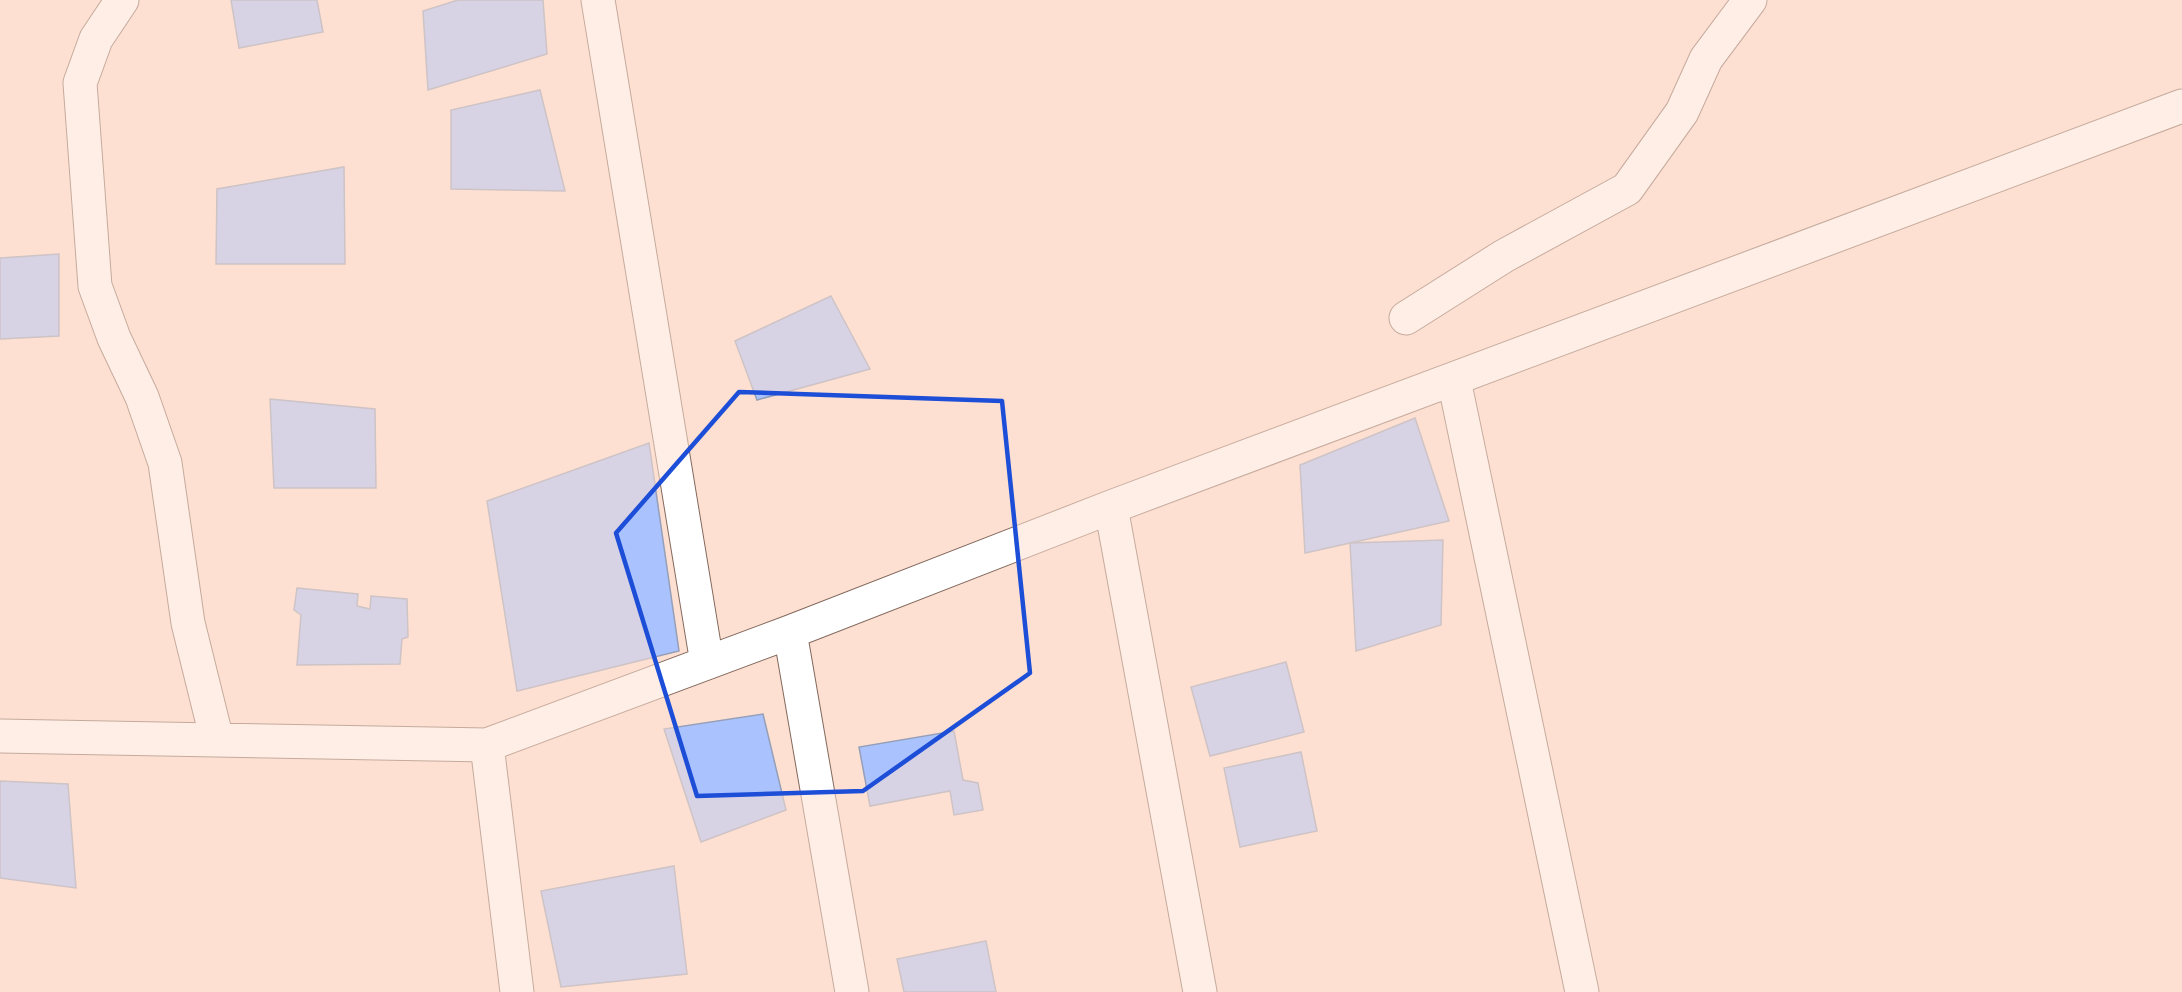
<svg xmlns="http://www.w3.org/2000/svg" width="2182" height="992" font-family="'Open Sans',sans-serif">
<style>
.building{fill:#aac2fd;stroke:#959fb7;stroke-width:1.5}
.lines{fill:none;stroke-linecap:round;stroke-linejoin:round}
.minor-casing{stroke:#82695d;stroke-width:35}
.minor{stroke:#fff;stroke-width:33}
.marked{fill:none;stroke:#1d4ed8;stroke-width:4.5;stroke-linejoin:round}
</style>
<rect width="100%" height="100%" fill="#fde0d2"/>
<path class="building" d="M231,0H317L323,32L239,48Z
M458,0H543L547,54L428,90L423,11Z
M540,90L565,191L451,189V110Z
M344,167L345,264H216L217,189Z
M59,254V336L0,339V258Z
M831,296L870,369L757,400L735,341Z
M270,399L375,409L376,488H274Z
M1415,418L1449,521L1305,553L1300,465Z
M649,443L679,651L517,691L487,501Z
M1443,540L1441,625L1356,651L1350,543Z
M297,588L358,594L357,606L370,609L371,596L407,599L408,637L402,639L400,664L297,665L301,615L294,610Z
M1286,662L1304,732L1210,756L1191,687Z
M763,714L786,810L701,842L664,729Z
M954,731L963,780L978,783L983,810L954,815L950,791L870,806L859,747Z
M1301,752L1317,831L1240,847L1224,768Z
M0,781L68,784L76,888L0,878Z
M674,866L687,974L561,987L541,891Z
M986,941L996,992H904L897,959Z"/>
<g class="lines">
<defs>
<path id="minor" d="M122,0L96,39L80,83L95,286L114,338L142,397L165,463L188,623L217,740
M598,0L707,663
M1406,318L1504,256L1627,189L1682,112L1706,59L1750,0
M1454,380L1582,992
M1111,507L1200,992
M790,632L852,992
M0,736L487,745L790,632L1111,507L2182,106
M487,745L517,992"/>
</defs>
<use href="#minor" class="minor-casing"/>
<use href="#minor" class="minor"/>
</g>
<path d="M0 0H2182V992H0ZM739,392L1002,401L1030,673L863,791L697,796L616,533Z" fill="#fde0d2" fill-opacity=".55" fill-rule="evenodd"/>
<path class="marked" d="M739,392L1002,401L1030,673L863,791L697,796L616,533Z"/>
</svg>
